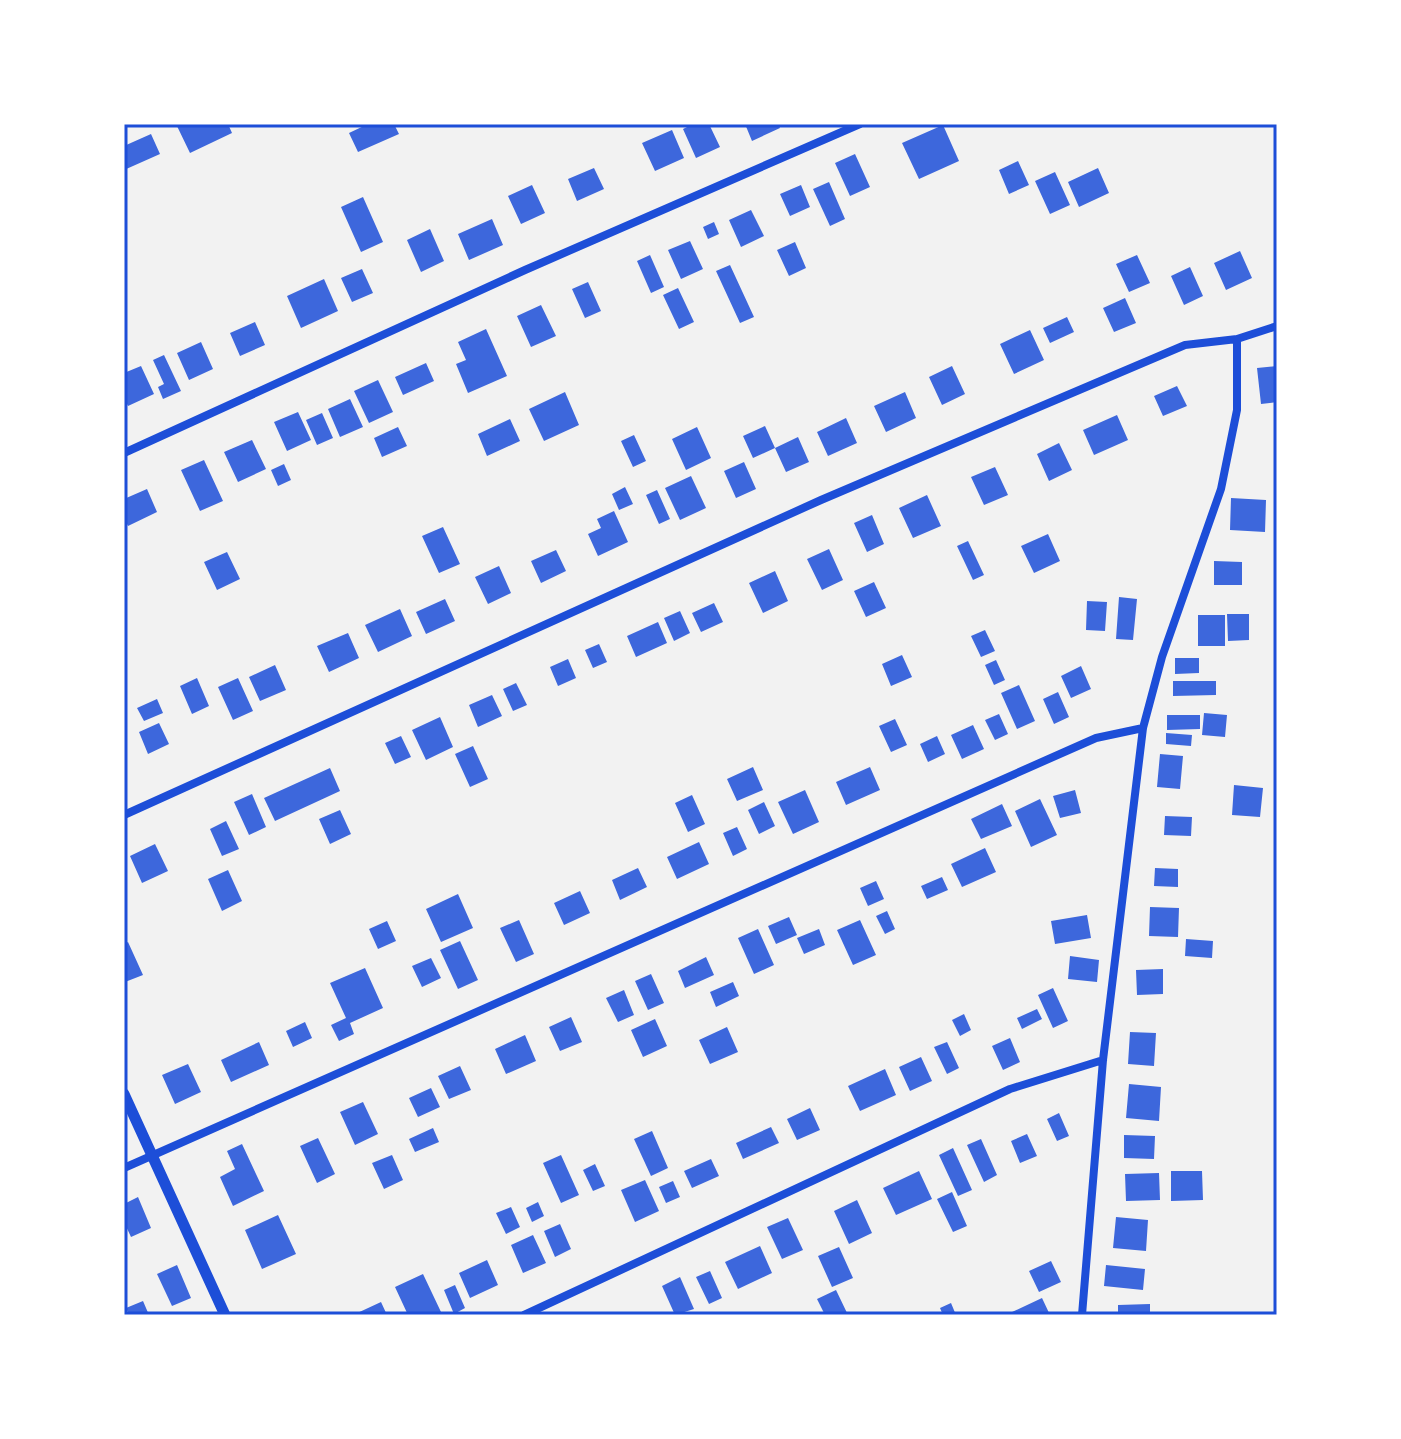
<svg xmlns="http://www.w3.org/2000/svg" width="1401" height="1439" font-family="'Sofia Sans Condensed',sans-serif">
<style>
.building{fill:#3d67dc}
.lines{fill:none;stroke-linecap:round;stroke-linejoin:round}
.minor{stroke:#1d4ed8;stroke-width:8}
.tertiary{stroke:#1d4ed8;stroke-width:11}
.neatline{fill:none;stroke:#1d4ed8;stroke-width:3}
</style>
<rect width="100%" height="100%" fill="#f2f2f2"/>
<path class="building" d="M176,124H228L232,133L190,153Z
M368,124H394L399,134L358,152L349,133Z
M693,124H709L720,147L696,158L683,129Z
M745,124H778L780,128L752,141Z
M943,125L959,161L919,179L902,143Z
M672,130L684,158L655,171L642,143Z
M151,134L160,154L124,170V146Z
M855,154L870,187L850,196L835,163Z
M1018,161L1029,185L1009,194L999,170Z
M594,168L604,189L577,201L568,179Z
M1098,168L1109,193L1079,207L1068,182Z
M1055,172L1070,205L1050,214L1035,181Z
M829,182L845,219L830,226L813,189Z
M532,185L545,213L521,224L508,196Z
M801,185L810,207L790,216L780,194Z
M363,197L383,242L361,252L341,207Z
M751,210L764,236L741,247L729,220Z
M492,219L503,245L469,260L458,234Z
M714,222L719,234L708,239L703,227Z
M430,229L444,261L421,272L407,240Z
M690,241L703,269L681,279L668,250Z
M795,242L806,268L789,276L777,250Z
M1240,251L1252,278L1226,290L1214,263Z
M650,255L664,287L651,293L637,261Z
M1137,255L1150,283L1129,292L1116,264Z
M730,265L754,317L740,323L716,271Z
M1190,267L1203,296L1184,305L1171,276Z
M362,269L373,293L352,302L341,278Z
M324,279L338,311L301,328L287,296Z
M588,282L601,311L585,318L572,289Z
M678,288L694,322L679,329L663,295Z
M1125,298L1136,323L1114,332L1103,308Z
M541,305L556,336L531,347L517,316Z
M1067,317L1074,332L1050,343L1043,328Z
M255,322L265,345L240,356L230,333Z
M486,329L507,376L468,393L456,364L466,360L458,342Z
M1030,330L1044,360L1014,374L1000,344Z
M201,342L213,369L189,380L177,353Z
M164,355L181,391L163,399L158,387L164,384L153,360Z
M426,363L434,381L403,395L395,377Z
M141,366L154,394L128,406L124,398V373Z
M952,366L965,394L942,405L929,377Z
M1277,366V402L1261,404L1257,368Z
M378,380L393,412L369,423L354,391Z
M1177,386L1187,406L1163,416L1154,396Z
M565,392L579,425L544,441L529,409Z
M905,392L916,418L886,432L874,406Z
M350,399L363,427L340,437L328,409Z
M298,412L311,440L287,451L274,422Z
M322,413L333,438L317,445L306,420Z
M1117,415L1128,440L1094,455L1083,430Z
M846,418L857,443L828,456L817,432Z
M510,419L520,441L487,456L478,434Z
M765,426L775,448L753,458L743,436Z
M398,427L407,446L382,457L374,438Z
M697,427L711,458L686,470L672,439Z
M634,435L646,461L633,467L621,441Z
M798,437L809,462L786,472L775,448Z
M252,440L266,469L238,482L224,452Z
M1059,443L1072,470L1049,481L1037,454Z
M204,460L223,501L200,511L181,470Z
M744,462L756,489L736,498L724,471Z
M284,464L291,480L278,486L271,470Z
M995,467L1008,495L984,505L971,477Z
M691,476L706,508L680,520L665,488Z
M625,487L633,504L619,510L612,494Z
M147,489L157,512L128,526L124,518V499Z
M657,490L670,519L659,524L646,495Z
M927,495L941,526L913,538L899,508Z
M1231,498L1266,500L1265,532L1230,530Z
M614,511L628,542L598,556L588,534L601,528L597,519Z
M872,515L884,544L867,552L854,523Z
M443,527L460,564L439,573L422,536Z
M1048,534L1060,561L1034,573L1021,546Z
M968,541L984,575L973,580L957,546Z
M829,549L843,580L822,590L807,559Z
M556,550L566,571L541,583L531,561Z
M227,552L240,579L217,590L204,562Z
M1214,561L1242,562V585H1214Z
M499,566L511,593L488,604L475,577Z
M775,571L788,601L763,613L749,583Z
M874,582L886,608L866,617L854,591Z
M1119,597L1137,599L1133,640L1116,639Z
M445,599L455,621L426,634L416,612Z
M1087,601L1107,602L1105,631L1086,630Z
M714,603L723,622L701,632L692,613Z
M400,609L412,636L378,652L365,625Z
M680,611L690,633L674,641L664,618Z
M1227,614H1249V640L1228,641Z
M1198,615H1225V646H1198Z
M658,622L667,643L636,657L627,636Z
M985,630L995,651L981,657L971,636Z
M348,633L359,658L329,672L317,646Z
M599,644L607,662L593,668L585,650Z
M902,655L912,677L891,686L882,664Z
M1175,658H1199V673L1175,674Z
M568,659L576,678L558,686L550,667Z
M996,660L1005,680L994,685L985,665Z
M275,665L286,690L260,701L249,677Z
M1081,666L1091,689L1071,698L1061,676Z
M197,678L209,706L192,714L180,686Z
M238,678L253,711L233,720L218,687Z
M1173,681H1216V695L1173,696Z
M516,683L527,705L513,711L503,689Z
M1019,685L1035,721L1017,729L1001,693Z
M1058,692L1069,717L1054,724L1043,699Z
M492,695L502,716L478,727L469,705Z
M157,699L163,713L144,721L137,708Z
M1204,713L1227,715L1225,737L1202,735Z
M999,714L1008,734L995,740L985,720Z
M1167,715H1200V729L1167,730Z
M440,717L453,747L426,760L412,730Z
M895,719L907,745L891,752L879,726Z
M159,723L169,744L148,754L139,732Z
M973,725L984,749L962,759L951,735Z
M1166,733L1192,735L1191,746L1166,744Z
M401,736L411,757L395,764L385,743Z
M937,736L945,754L928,762L920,744Z
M473,746L488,779L470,787L455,754Z
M1160,754L1183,756L1180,789L1157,787Z
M753,767L763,790L737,801L727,779Z
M870,767L880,790L846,805L836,782Z
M330,768L340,791L275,821L264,798Z
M1234,785L1263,788L1260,817L1232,815Z
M805,790L819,822L793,834L778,802Z
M1075,790L1081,813L1060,818L1053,796Z
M252,794L266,827L249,835L234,802Z
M692,795L705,824L688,832L675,803Z
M1040,799L1057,835L1031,847L1015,811Z
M764,802L775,826L759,834L748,810Z
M1002,804L1012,826L981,839L971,819Z
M340,810L351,834L330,844L319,819Z
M1165,816L1192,817L1191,836L1164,835Z
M226,821L239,849L222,856L210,829Z
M737,827L747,849L733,856L723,833Z
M699,842L709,864L677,879L667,857Z
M155,844L168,871L142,883L130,856Z
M985,848L996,872L962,887L951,864Z
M638,868L647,887L620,900L612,880Z
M1155,868L1178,869V887L1154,886Z
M228,870L242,901L222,911L208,879Z
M942,877L948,890L927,899L921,886Z
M876,881L884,899L868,906L860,888Z
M580,891L590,913L564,925L554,903Z
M458,894L473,928L441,942L426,909Z
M1150,907L1179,908L1178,937L1149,936Z
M887,911L895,929L885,934L876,916Z
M1087,915L1091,938L1055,944L1051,921Z
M789,917L797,935L776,944L768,926Z
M519,920L534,954L516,962L500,928Z
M860,920L876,955L853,965L837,930Z
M387,921L396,941L378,949L369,929Z
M758,929L774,965L754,974L738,938Z
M819,929L825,945L804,954L797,938Z
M1186,939L1213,941L1212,958L1185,956Z
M460,941L478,980L458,989L440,950Z
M128,942L143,975L125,982L124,944Z
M1070,956L1099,960L1097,982L1068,979Z
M706,957L714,975L685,988L678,971Z
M431,958L441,978L422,987L412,966Z
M365,968L383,1008L350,1023L354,1034L339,1041L331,1025L346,1018L330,983Z
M1163,969V994L1137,995L1136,970Z
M651,974L664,1003L648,1010L635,981Z
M733,982L739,996L716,1007L710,992Z
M1053,988L1068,1021L1053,1028L1038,995Z
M624,990L634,1015L618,1022L606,998Z
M1037,1009L1042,1019L1022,1029L1017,1018Z
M964,1014L971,1030L960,1036L952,1020Z
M571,1017L582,1042L560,1051L549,1027Z
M655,1019L667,1046L643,1057L631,1030Z
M305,1022L312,1038L293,1047L286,1031Z
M727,1027L738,1052L710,1064L699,1040Z
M1130,1032L1156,1033L1154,1066L1128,1064Z
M525,1035L536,1061L506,1074L495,1049Z
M1010,1038L1020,1062L1003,1070L992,1046Z
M259,1042L269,1065L231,1082L221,1060Z
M947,1042L959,1068L947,1074L934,1047Z
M921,1057L932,1081L910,1091L899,1067Z
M188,1064L201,1092L175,1104L162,1075Z
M460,1066L471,1090L449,1099L438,1076Z
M885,1069L896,1095L860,1111L848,1086Z
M1129,1084L1161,1087L1159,1121L1126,1118Z
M431,1088L440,1107L418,1117L409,1098Z
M363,1102L378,1134L355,1145L340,1112Z
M810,1108L820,1130L797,1140L787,1119Z
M1059,1113L1069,1136L1057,1141L1047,1119Z
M771,1127L779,1143L743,1159L736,1143Z
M433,1128L439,1142L415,1152L409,1139Z
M652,1131L668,1168L651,1176L634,1139Z
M1027,1134L1037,1156L1020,1163L1011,1141Z
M1124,1135L1155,1136L1154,1159L1124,1158Z
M318,1138L335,1174L317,1183L300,1146Z
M981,1139L997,1175L984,1182L967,1145Z
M242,1144L264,1191L233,1206L220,1177L235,1169L227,1151Z
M953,1148L972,1190L958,1196L939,1155Z
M392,1155L403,1180L384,1189L372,1163Z
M561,1155L579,1195L561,1203L543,1163Z
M711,1159L719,1176L692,1188L684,1171Z
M595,1164L605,1186L593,1191L583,1170Z
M919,1171L932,1199L896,1215L883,1188Z
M1171,1171H1202L1203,1200L1171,1201Z
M1159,1173L1160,1200L1126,1201L1125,1174Z
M645,1180L659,1211L635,1222L621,1190Z
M673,1181L680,1197L666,1203L659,1187Z
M952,1192L967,1226L953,1232L937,1199Z
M138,1197L151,1228L131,1237L124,1222V1204Z
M857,1200L872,1233L849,1244L834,1211Z
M538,1202L544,1216L532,1222L526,1208Z
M511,1207L520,1227L506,1234L496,1213Z
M278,1215L296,1254L262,1269L245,1230Z
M1116,1217L1148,1220L1146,1251L1113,1248Z
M788,1218L803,1250L782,1259L767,1227Z
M560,1224L571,1249L555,1257L544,1231Z
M533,1235L546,1263L523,1273L511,1245Z
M760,1246L772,1273L738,1289L725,1262Z
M839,1247L853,1278L832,1287L818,1256Z
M487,1260L498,1285L470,1298L459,1273Z
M1051,1261L1061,1282L1039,1292L1029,1271Z
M177,1265L191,1298L172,1306L157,1274Z
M1106,1265L1145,1269L1143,1290L1104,1286Z
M710,1271L722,1298L709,1304L696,1277Z
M423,1274L441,1312L435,1315H408L395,1287Z
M680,1277L694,1309L675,1315L662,1286Z
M455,1285L465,1308L454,1314L444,1290Z
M836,1290L848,1315H825L817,1299Z
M1042,1298L1050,1315H1013L1012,1312Z
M143,1301L149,1315H129L126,1308Z
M381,1302L387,1315H353Z
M951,1303L956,1315H943L940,1308Z
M1150,1304V1315H1118V1305Z"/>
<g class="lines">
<path class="minor" d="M124,453L525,270L860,124
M124,815L821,500L1185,345L1237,339
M124,1168L1096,738L1143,728
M524,1315L1010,1089L1103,1060
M1082,1315L1103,1060L1143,728L1162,657L1221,489L1237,410V339L1277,326"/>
<path class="tertiary" d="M124,1094L225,1315"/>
</g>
<rect width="1401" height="1439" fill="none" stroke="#ffffff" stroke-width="252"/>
<rect x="126" y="126" width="1149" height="1187" class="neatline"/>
</svg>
